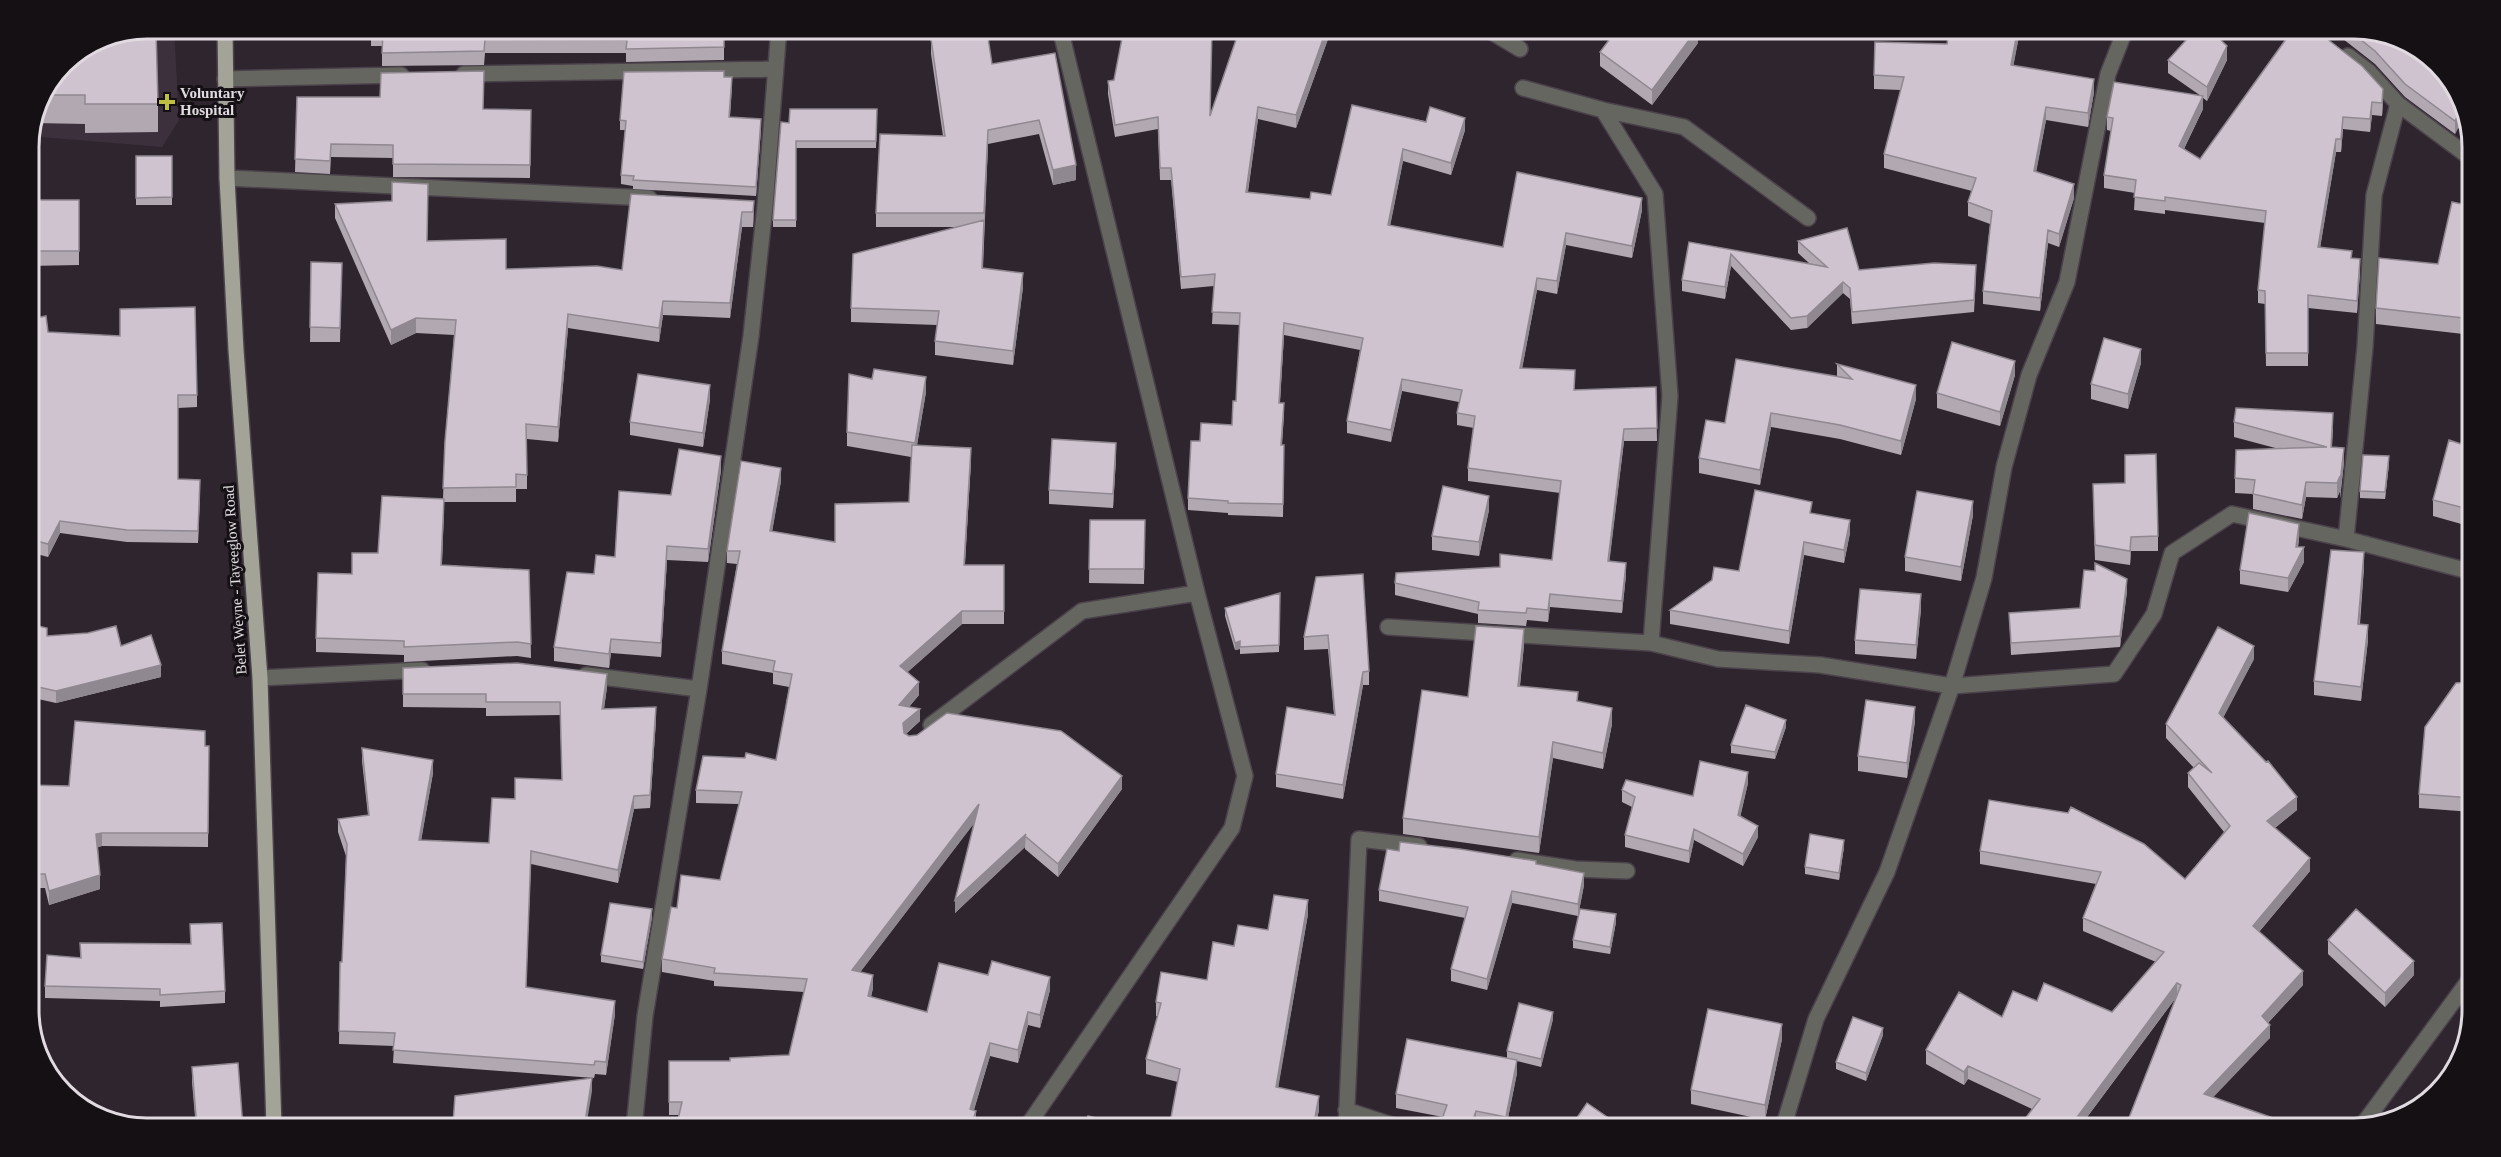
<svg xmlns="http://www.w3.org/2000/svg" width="2501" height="1157" font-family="'Times New Roman',serif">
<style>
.built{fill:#3c303c}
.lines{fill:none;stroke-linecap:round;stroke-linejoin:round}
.minor-casing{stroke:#4b424b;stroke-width:18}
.major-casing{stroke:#4b424b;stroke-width:18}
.minor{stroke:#666660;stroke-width:15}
.major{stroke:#a3a398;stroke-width:15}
.wall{fill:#b1a8b1}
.shaded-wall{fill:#908890}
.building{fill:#cec3ce;stroke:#908890;stroke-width:1.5}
.poi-dot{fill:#c0be41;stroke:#141014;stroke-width:2}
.labels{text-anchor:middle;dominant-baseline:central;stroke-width:6;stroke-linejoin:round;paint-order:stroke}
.poi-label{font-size:15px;font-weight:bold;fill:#e1dbe1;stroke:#141014;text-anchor:start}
.street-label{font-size:15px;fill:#e1dbe1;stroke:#141014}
.rim{fill:none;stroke:#e1dbe1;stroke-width:3}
</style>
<rect width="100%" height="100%" fill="#2e252e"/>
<path class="built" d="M147,29H174L179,120L162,147L29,136L32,123L79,124L102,37Z"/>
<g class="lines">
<defs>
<path id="minor" d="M1485,28L1520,49
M2348,56L2369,72L2398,104L2472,159
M464,74L775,69
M225,79L401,75
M1523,88L1603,110L1684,127L1808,218
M1603,110L1655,194L1670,396L1651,643
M227,178L649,198
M2346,539L2365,347L2374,195L2398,104
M1388,627L1651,643L1718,659L1820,665L1952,686L2114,674L2154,614L2172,553L2232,514L2346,539L2472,572
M586,675L699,689
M260,678L422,670
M931,725L1082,611L1197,593
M1517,860L1575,869L1627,871
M1346,1110L1401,1128
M2361,1127L2472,976
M634,1128L645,1016L699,689L751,336L765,206L779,28
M1026,1128L1232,828L1245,776L1197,593L1060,28
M1346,1128L1359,839L1419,846
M1783,1128L1816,1019L1887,872L1952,686L1984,578L2004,467L2029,375L2067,282L2108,74L2126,28"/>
<path id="major" d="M225,28L227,178L236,350L260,678L274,1128"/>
</defs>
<use href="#minor" class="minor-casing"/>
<use href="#major" class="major-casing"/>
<use href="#minor" class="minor"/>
<use href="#major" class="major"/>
</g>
<path class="wall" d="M371,28H724V60L626,62V53H485L484,65L382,66V46H371Z
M1240,28H1332L1296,128L1258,119L1248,192L1310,199L1331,195L1352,105L1465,130L1451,175L1403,161L1390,225L1503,247L1642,210L1632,258L1566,245L1557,294L1537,290L1522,368L1575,390L1656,387L1657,441H1624L1609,562L1626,575L1622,613L1550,607L1548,622L1527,620L1526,626L1478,623V614L1395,595V583L1552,560L1560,493L1468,481V468L1474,428L1457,425V413L1459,402L1402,391L1391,442L1347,433V421L1360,350L1284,335L1280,403L1284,415L1282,445H1284L1283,517L1228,515V513L1188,510V498L1200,441L1232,425L1236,401L1240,325L1212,324L1214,286L1181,289L1171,180H1160L1158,129L1115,137L1108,94V81L1114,80L1210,115Z
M2019,28V36L2013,66L2094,92L2088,127L2046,120L2036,171L2074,198L2059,247L2048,243L2040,311L1983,304V291L1990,224L1968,216V202L1972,191L1884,168V154L1901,90L1874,89V75L1947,44Z
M2294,28L2383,102L2382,116L2372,115L2370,132L2343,129L2341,152H2336L2320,248L2352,258L2360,272L2357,313L2308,308V366H2266L2265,304L2258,303V290L2265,223L2165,210V214L2134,210L2135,193L2104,188V175L2111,131L2107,130V117L2201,96L2168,73V60H2227L2207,101L2203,98V109L2184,149L2200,159Z
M2329,28H2354L2452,81L2470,134L2468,136L2458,128L2455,134L2405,97L2375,64Z
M931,39L992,64L1055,53L1076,180L1053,185L1039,134L988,144L983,268L1023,287L1013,365L935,355V341L937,325L851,322V308L955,227H876V213L943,136L931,54Z
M1698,43L1652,105L1600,66V52Z
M63,63L158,104V132L85,133V124L32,123L38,101Z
M724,77L732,87L730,117L761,128L756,196L633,189V186L621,184V175L625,130H620V120Z
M297,97L483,109L531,110L530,178L393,177V158L331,157L330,174L295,172Z
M877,109L876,148H796V227H773V220L789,123Z
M136,156H172V205H136Z
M29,200H79V265L29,266Z
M754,201L753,227H742L730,318L663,315L659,342L568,328L558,442L527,439V489H516V502H444L442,565L529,570L531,658L517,656L404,662V655L316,652V638L352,574L443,499L445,441L454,335L416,333L391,345L335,218V204L427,241L506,269L622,270Z
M2472,206V335L2376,324V308L2438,264Z
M1798,241L1859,270L1976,277L1974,312L1852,324L1850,299L1843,293L1807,328L1791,330L1731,266L1725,299L1682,291V280L1689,242L1810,264L1798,253Z
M311,262L342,263L340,342H310Z
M29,317L48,332L197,395V407L178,408V479L200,492L198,543L127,542L60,533L48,557L29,552Z
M2141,363L2128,409L2091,399V384Z
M1837,364L1916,399L1901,455L1840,439L1771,427L1760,485L1699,473V458L1725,423L1837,377Z
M2015,375L2000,426L1937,408V393Z
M926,392L917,445L971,461L965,565H1004V624H962L907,672L919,695L909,707L920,721L906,734L909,736L1122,789L1058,877L1025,849V847L955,913L974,823L860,972L873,988L871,997L927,1012L1050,990L1040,1028L1028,1025L1018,1063L990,1056L974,1110L976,1124L974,1128H676L679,1115H669V1061H730L789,1055L804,992L714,986V981L662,972V959L677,908L720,880L739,804L696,803V790L776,760L789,687L773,684V673L722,664V651L737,564L727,563V551L781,481L772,531L835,542L909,502L911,457L847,446V432Z
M710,399L703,447L630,435V422Z
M2472,400V527L2433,516V500L2461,444Z
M2234,422L2333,428L2332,447L2344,462L2340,498V491L2337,498L2306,497L2302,519L2253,509V494L2235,493V478L2279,449L2234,437Z
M1116,458L1113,508L1049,504V490Z
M2389,464L2385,499L2360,498V491Z
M721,470L708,562L667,560L661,657L611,653L609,668L554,661V647L615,557L671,495Z
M2093,499L2158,536V551H2131L2130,565L2095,560Z
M1489,510L1479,556L1432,550V536Z
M1812,513L1850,533L1844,563L1804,555L1789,644L1670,624V610L1712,580L1739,571Z
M1973,515L1961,581L1905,571V557Z
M1090,520H1145L1144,584L1089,583Z
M2299,539L2298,547L2304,562L2288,592L2240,584V570Z
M2364,567L2360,624L2368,640L2361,701L2314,695V681Z
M1316,577L1369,671V685H1363L1343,799L1276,787V774L1334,715L1328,649L1304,650V637Z
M2127,591L2120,647L2011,655L2009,613L2080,608Z
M1280,593L1279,652L1240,654V649L1235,650L1225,616V608Z
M1921,609L1916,659L1855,654V640Z
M29,624L47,636L121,646L161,677L56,703L29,697Z
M1524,645L1520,686L1578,701L1612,724L1603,769L1553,758L1539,853L1403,834V818L1468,697Z
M2254,659L2223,717L2297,810L2275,828L2310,871L2259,932L2303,985L2268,1023L2270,1038L2125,1128L2175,999L2079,1128H2018L2032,1109L1968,1079L1964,1085L1926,1064V1050L2037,1001L2112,1012L2156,962L2083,931V918L2096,884L1980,864V851L2185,879L2224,832L2188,787V773L2194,768L2166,738V724Z
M403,668L607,687L604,709L656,720L650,808L634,809L618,883L531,864L526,987L615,1014L606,1075L595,1074L594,1078L393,1063L394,1046L339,1044L340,962H342L346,856L338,832V819L368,815L362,761V748L433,773L421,840L489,843L515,799L562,780L560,715L486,716V708L403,707Z
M2472,682V812L2419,808V794Z
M1915,721L1907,778L1858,771V756Z
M1786,727L1775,759L1731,753V745Z
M205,746H209L208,847L102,846L98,847L100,889L49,905L45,888H29V785L69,786Z
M1748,783L1740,817L1758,837L1743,866L1694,840L1689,863L1625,847V835L1632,807L1622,802V790L1693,796Z
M1844,847L1839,880L1805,874V867Z
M1399,851L1536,864L1584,885L1578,916L1512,903L1487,990L1451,981V969L1465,918L1379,901V890Z
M1308,914L1278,1087L1319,1110L1315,1128H1169L1178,1082L1146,1074V1059L1158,1016H1156V1002L1207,980L1234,946L1268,930Z
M652,917L643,969L601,962V955Z
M1616,922L1610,954L1573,948V940Z
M190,924L225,991V1003L160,1007V1001L45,998V986L80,958V943L191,944Z
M2328,940L2414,975L2385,1007L2328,954Z
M1553,1019L1541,1067L1517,1061V1073L1506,1128H1498L1476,1124L1475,1128H1439L1443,1117L1396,1108V1094L1507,1058V1051Z
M1883,1035L1866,1081L1836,1069V1062Z
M1782,1039L1765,1120L1691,1104V1090Z
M192,1067L243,1128H196L192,1082Z"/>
<path class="shaded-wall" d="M1327,28H1332L1296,128V115Z
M1698,28V43L1652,105V90Z
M2018,28H2019V36L2011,79V65Z
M2227,46V60L2207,101V87Z
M2094,79V92L2088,127V113Z
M2383,89V102L2382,116V103Z
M2203,96V109L2179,159V146Z
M2372,102V115L2370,132V119Z
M1258,107V119L1246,204V192Z
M2046,107V120L2034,184V171Z
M2458,115V128L2455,134V121Z
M2343,117V129L2341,152V139Z
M1465,118V130L1451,175V163Z
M761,119V128L756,196V187Z
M988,130V144L984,227V213Z
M2336,139V152L2318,260V247Z
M1403,149V161L1388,237V225Z
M1076,165V180L1053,185V170Z
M2074,184V198L2059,247V234Z
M1642,198V210L1632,258V246Z
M754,201V215L753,227V212Z
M742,212V227L730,318V303Z
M2048,230V243L2040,311V298Z
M1566,233V245L1557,294V281Z
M1731,254V266L1725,299V287Z
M2360,259V272L2357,313V301Z
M1023,273V287L1013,365V351Z
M1537,278V290L1520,380V368Z
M1843,282V293L1807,328V316Z
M663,301V315L659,342V328Z
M568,314V328L558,442V427Z
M416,318V333L391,345V330Z
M1284,323V335L1279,415V403Z
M2141,349V363L2128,409V394Z
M2015,361V375L2000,426V412Z
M926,377V392L915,457V443Z
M1402,379V391L1391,442V430Z
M710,385V399L703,447V433Z
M1916,385V399L1901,455V441Z
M1771,413V427L1760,485V470Z
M1624,429V441L1608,574V561Z
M1116,443V458L1113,508V494Z
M971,448V461L964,577V565Z
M2344,448V462L2340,498V483Z
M721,456V470L708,562V549Z
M2389,456V464L2385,499V492Z
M781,468V481L770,544V531Z
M2340,476V491L2337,498V483Z
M200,480V492L198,543V531Z
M2306,482V497L2302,519V505Z
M1489,496V510L1479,556V542Z
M444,499V513L441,580V565Z
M1973,501V515L1961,581V567Z
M1850,520V533L1844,563V550Z
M60,521V533L48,557V544Z
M2299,524V539L2296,561V547Z
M2131,537V551L2130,565V551Z
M1804,542V555L1789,644V631Z
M667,546V560L661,657V643Z
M2304,547V562L2288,592V578Z
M2364,552V567L2358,638V624Z
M1626,563V575L1622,613V601Z
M2127,579V591L2120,647V636Z
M1550,594V607L1548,622V610Z
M1921,594V609L1916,659V645Z
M962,611V624L900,679V666Z
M2368,625V640L2361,701V687Z
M1524,629V645L1518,702V686Z
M611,639V653L609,668V654Z
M1240,641V649L1235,650V643Z
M2254,646V659L2219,726V713Z
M161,665V677L56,703V691Z
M1363,672V685L1343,799V785Z
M607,674V687L602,722V709Z
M919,682V695L899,718V705Z
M656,707V720L650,808V795Z
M1915,707V721L1907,778V763Z
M1612,708V724L1603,769V753Z
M920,709V721L903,736V723Z
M1786,720V727L1775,759V752Z
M1553,742V758L1539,853V837Z
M433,760V773L419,853V840Z
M1748,772V783L1738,827V815Z
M1122,776V789L1058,877V864Z
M634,796V809L618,883V870Z
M2297,797V810L2267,834V821Z
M979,804V817L852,983V970Z
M1758,826V837L1743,866V854Z
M1694,829V840L1689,863V851Z
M102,833V846L96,848V834Z
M1026,834L1025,847L955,913V900Z
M1844,840V847L1839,880V873Z
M2310,858V871L2253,939V926Z
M1584,873V885L1578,916V904Z
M100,875V889L49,905V891Z
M1512,891V903L1487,990V979Z
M1308,900V914L1276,1101V1087Z
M652,909V917L643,969V962Z
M1616,914V922L1610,954V947Z
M2414,961V975L2385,1007V993Z
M2303,971V985L2262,1029V1016Z
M873,975V988L868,1009V996Z
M1050,977V990L1040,1028V1015Z
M2177,983V996L2079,1128H2069Z
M615,1001V1014L606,1075V1062Z
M1028,1012V1025L1018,1063V1050Z
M1553,1012V1019L1541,1067V1059Z
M1782,1024V1039L1765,1120V1105Z
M2270,1025V1038L2204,1107V1094Z
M1883,1028V1035L1866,1081V1073Z
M990,1043V1056L970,1122V1109Z
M1517,1060V1073L1506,1128V1117Z
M1968,1066V1079L1964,1085V1072Z
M592,1078V1091L586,1128H584Z
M1319,1096V1110L1315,1128H1313Z
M976,1111V1124L974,1128H970Z
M1476,1111V1124L1475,1128H1470Z"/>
<path class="building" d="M371,28H724V47L626,49L627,40L485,39L484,51L382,53L383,32H371Z
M1124,28H1212L1210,116L1240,28H1327L1296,115L1258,107L1246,192L1310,199L1311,192L1331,195L1352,105L1426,122L1430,107L1465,118L1451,163L1403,149L1388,225L1503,247L1517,172L1642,198L1632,246L1566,233L1557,281L1537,278L1520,368L1575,370L1574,390L1656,387L1657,428L1624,429L1608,561L1626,563L1622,601L1550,594L1548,610L1527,608L1526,613L1478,610L1479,602L1395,583L1396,573L1500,567V554L1552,560L1561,481L1468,468L1475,416L1457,413L1462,390L1402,379L1391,430L1347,421L1363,338L1284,323L1279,403H1284L1281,445H1284L1283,504L1228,503V501L1188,498L1191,441H1200L1201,423L1232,425L1233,401H1236L1240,313L1212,312L1215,274L1181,277L1171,168H1160L1158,117L1115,125L1108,81L1114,80Z
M1618,28H1698L1652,90L1600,52Z
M1950,28H2018L2011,65L2094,79L2088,113L2046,107L2034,171L2074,184L2059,234L2048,230L2040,298L1983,291L1992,211L1968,202L1976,178L1884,154L1904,77L1874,75L1875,42L1947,44Z
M2197,28H2208L2227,46L2207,87L2168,60Z
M2294,28H2313L2362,66L2383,89L2382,103L2372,102L2370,119L2343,117L2341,139H2336L2318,247L2352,251L2351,258L2360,259L2357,301L2308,295V353H2266L2265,291L2258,290L2266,211L2165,197V201L2134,197L2136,180L2104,175L2113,118L2107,117L2114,82L2203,96L2179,146L2200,159Z
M2346,28H2354L2400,38L2452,81L2466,122L2458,115L2455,121L2405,84L2375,51Z
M146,29V30H156L158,104H85V95H42L63,63L102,37Z
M987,31L992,64L1055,53L1076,165L1053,170L1039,120L988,130L984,213H876L880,134L945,136L931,39Z
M484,71L483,109L531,110L530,165L393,164V145L331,144L330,161L295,159L297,97H380L381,73Z
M724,71V77H732L729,117L761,119L756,187L633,180L634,176L621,175L626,121L620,120L624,72Z
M790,109H877L876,141H796V220H773L781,122L789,123Z
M136,156H172V197L136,198Z
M392,182L428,184L427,241L506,239V269L597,266L622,270L631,194L754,201L753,212H742L730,303L663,301L659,328L568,314L558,427L526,424L527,475L516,474V487L443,488L445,441L456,320L416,318L391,330L335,204L392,201Z
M29,200H79V251H29Z
M2452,202L2472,206V319L2376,308L2379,258L2438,264Z
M984,220L982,268L1023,273L1013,351L935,341L939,311L851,308L853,254Z
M1847,228L1859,270L1934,263L1976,265L1974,300L1852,312L1850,288L1843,282L1807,316L1791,318L1731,254L1725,287L1682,280L1689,242L1827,267L1798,241Z
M311,262L342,263L340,328L310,327Z
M195,307L197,395H178V479L200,480L198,531L127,530L60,521L48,544L29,539V317L30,316L32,319L46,316L48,332L120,336V309Z
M2104,338L2141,349L2128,394L2091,384Z
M1952,342L2015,361L2000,412L1937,393Z
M1736,359L1852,379L1837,364L1916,385L1901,441L1840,425L1771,413L1760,470L1699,458L1706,420L1725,423Z
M874,369L926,377L915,443L847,432L849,374L872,379Z
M638,374L710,385L703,433L630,422Z
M2472,400V510L2433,500L2449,440L2461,444Z
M2236,408L2333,413L2331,447L2344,448L2340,483V476L2337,483L2306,482L2302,505L2253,494L2255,480L2235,478L2236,450L2327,447L2234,422Z
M1052,439L1116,443L1113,494L1049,490Z
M912,445L971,448L964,565H1004V611H962L900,666L919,682L899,705L920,709L903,723L904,733L909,736L917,735L947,713L1061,731L1122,776L1058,864L1025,836L1026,834L955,900L979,804L852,970L873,975L868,996L927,1012L939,963L988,975L992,961L1050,977L1040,1015L1028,1012L1018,1050L990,1043L970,1109L976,1111L970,1128H676L682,1102H669V1061H730V1058L789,1055L807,979L714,973L715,968L662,959L671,907L677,908L681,875L720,880L742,792L696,790L703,756L745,758L746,753L776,760L792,674L773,671L775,661L722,651L740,551H727L741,461L781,468L770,531L835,542V504L909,502Z
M679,449L721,456L708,549L667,546L661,643L611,639L609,654L554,647L567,572L594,574L596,555L615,557L619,491L671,495Z
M2156,454L2158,536L2131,537L2130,551L2095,545L2093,484L2125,483V455Z
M2363,455L2389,456L2385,492L2360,491Z
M1443,486L1489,496L1479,542L1432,536Z
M1755,490L1812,502L1810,513L1850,520L1844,550L1804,542L1789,631L1670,610L1712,580L1714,567L1739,571Z
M1917,491L1973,501L1961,567L1905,557Z
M382,496L444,499L441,565L529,570L531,644L517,642L404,647V641L316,638L318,573L352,574V553H378Z
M2249,513L2299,524L2296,547H2304L2288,578L2240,570Z
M1090,520H1145L1144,569H1089Z
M2331,550L2364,552L2358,624L2368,625L2361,687L2314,681Z
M2095,563L2127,579L2120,636L2011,643L2009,613L2080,608L2084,570L2095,571Z
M1363,574L1369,671L1363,672L1343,785L1276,774L1287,707L1335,715L1328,635L1304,637L1316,577Z
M1860,589L1921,594L1916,645L1855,640Z
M1280,593L1279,645L1240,647V641L1235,643L1225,608Z
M29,624L47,628V636L88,633L116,626L121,646L151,635L161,665L56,691L29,685Z
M1476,626L1524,629L1518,686L1578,692L1577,701L1612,708L1603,753L1553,742L1539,837L1403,818L1422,690L1468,697Z
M2218,627L2254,646L2219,713L2266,762L2268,761L2297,797L2267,821L2310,858L2253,926L2303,971L2262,1016L2270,1025L2204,1094L2302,1128H2125L2181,985L2177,983L2069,1128H2018L2040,1099L1968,1066L1964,1072L1926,1050L1959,992L2002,1017L2013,991L2037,1001L2044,983L2112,1012L2164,952L2083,918L2101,872L1980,851L1989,800L2068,813L2071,807L2144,844L2185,879L2230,826L2188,773L2199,763L2212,773L2166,724Z
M517,663L607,674L602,709L656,707L650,795L634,796L618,870L531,851L526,987L615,1001L606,1062L595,1061L594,1065L393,1050L395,1033L339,1031L340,962H342L347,844L338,819L369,815L362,748L433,760L419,840L489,843L492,798L515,799V778L562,780L560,702H486V694H403V668Z
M2472,682V798L2419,794L2425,727L2456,683Z
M1866,700L1915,707L1907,763L1858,756Z
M1746,705L1786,720L1775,752L1731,745Z
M75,721L205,731V746H209L208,833H102L96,834L100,875L49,891L45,874H29V785L69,786Z
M1700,761L1748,772L1738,815L1758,826L1743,854L1694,829L1689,851L1625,835L1635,797L1622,790L1626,780L1693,796Z
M1810,834L1844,840L1839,873L1805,867Z
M1400,842L1460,849L1536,861V864L1584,873L1578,904L1512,891L1487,979L1451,969L1468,907L1379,890L1387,849L1399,851Z
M1274,895L1308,900L1276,1087L1319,1096L1313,1128H1169L1180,1069L1146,1059L1161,1003L1156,1002L1161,972L1207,980L1213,942L1234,946L1238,925L1268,930Z
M610,903L652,909L643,962L601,955Z
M1580,909L1616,914L1610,947L1573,940Z
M2356,909L2414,961L2385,993L2328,940Z
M222,923L225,991L160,995V989L45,986L47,955L81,958L80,943L191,944L190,924Z
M1519,1003L1553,1012L1541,1059L1507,1051Z
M1708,1009L1782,1024L1765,1105L1691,1090Z
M1853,1017L1883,1028L1866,1073L1836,1062Z
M1407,1039L1517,1060L1506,1117L1476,1111L1470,1128H1439L1447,1105L1396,1094Z
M238,1063L243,1128H197L192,1067Z
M592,1078L584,1128H444V1123L453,1124L455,1096Z
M1587,1103L1623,1128H1570Z
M1088,1116L1137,1128H1085Z"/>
<path class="poi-dot" d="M164 93h6v6h6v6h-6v6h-6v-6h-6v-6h6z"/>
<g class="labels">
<g class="poi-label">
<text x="180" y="93">Voluntary<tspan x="180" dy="17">Hospital</tspan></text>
</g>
<g class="street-label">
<text transform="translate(235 580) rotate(-94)">Belet Weyne - Tayeeglow Road</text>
</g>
</g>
<path d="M0 0H2501V1157H0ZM147 39H2354A108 108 0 0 1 2462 147V1010A108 108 0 0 1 2354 1118H147A108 108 0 0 1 39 1010V147A108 108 0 0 1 147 39Z" fill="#141014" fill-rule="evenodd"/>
<path class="rim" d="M147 39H2354A108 108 0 0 1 2462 147V1010A108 108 0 0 1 2354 1118H147A108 108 0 0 1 39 1010V147A108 108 0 0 1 147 39Z"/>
</svg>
